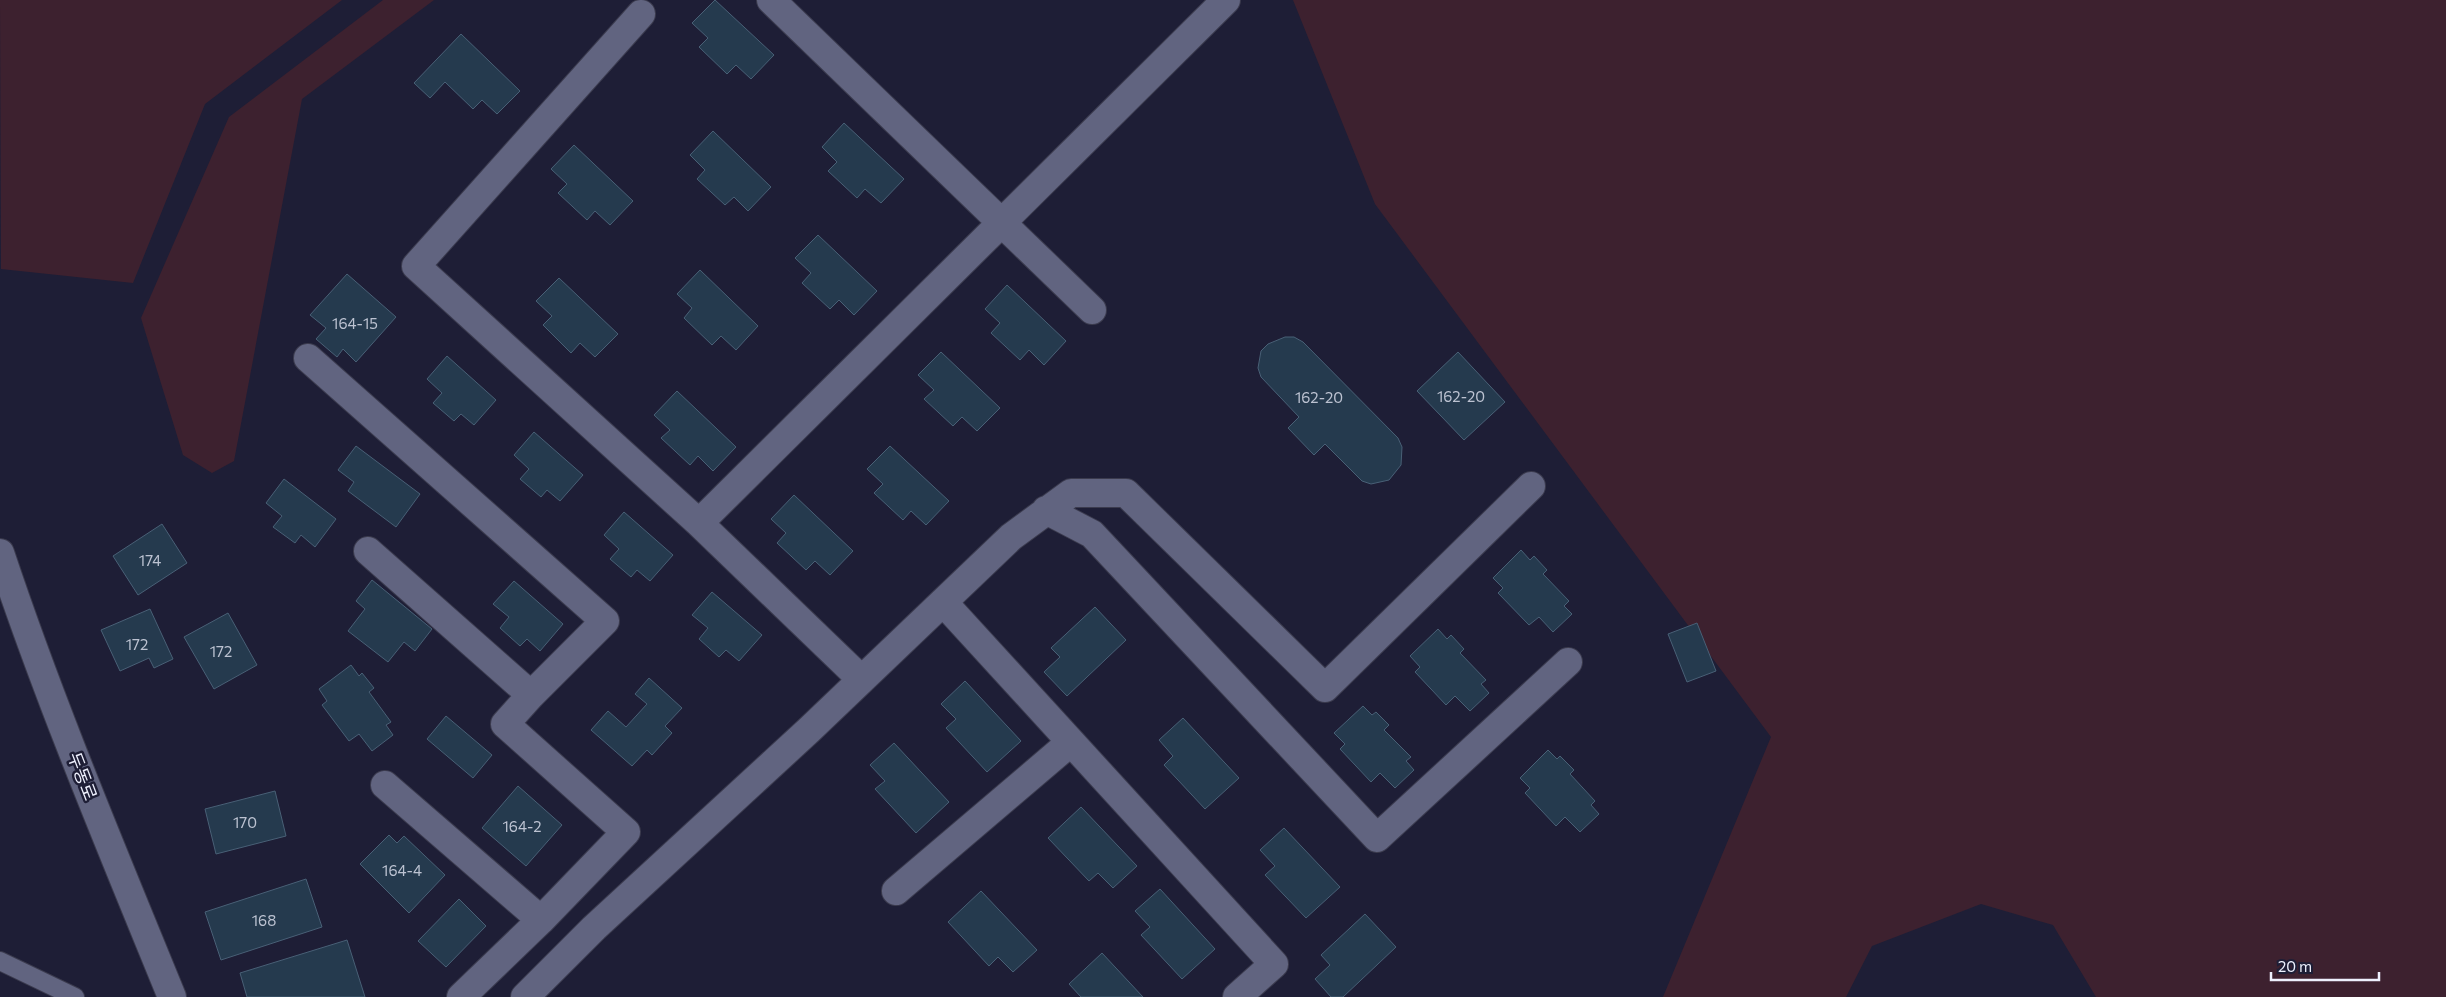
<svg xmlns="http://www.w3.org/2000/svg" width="2446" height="997" font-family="Commissioner,'Noto Sans KR',sans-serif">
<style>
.green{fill:#3d212f}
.building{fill:#253a4e;stroke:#496076}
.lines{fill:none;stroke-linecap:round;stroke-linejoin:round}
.lane-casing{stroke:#3b3b4e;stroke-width:20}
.street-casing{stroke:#3b3b4e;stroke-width:30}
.secondary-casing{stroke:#3b3b4e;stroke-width:30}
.lane{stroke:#616480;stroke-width:18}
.street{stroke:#616480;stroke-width:28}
.secondary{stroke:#616480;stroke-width:28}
.labels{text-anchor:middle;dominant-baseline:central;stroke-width:5;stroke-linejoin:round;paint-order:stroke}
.number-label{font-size:15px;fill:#bcc2d1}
.street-label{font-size:18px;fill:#eef0fd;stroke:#1e1e36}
</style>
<rect width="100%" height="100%" fill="#1e1e36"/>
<path class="green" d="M0,0H342L205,104L133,283L1,269Z
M383,0H434L302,99L234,461L212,473L183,455L141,318L229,117Z
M1293,0H2446V997H2096L2053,925L1981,904L1872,946L1846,997H1663L1771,737L1375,204Z"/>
<path class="building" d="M715,0L774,55L751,79L736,65L727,74L699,47L708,38L692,23Z
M461,34L520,91L497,114L482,100L473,109L445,82L430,98L414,83Z
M844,123L904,179L881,203L865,189L857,198L828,171L837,162L822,147Z
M713,131L771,187L748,211L734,197L725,205L697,179L705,170L690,155Z
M574,145L633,201L610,225L595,211L587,220L558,193L567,184L551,169Z
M818,235L877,291L854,315L839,300L830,309L802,283L811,273L795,258Z
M700,270L758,326L736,350L721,336L712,345L684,318L692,308L677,294Z
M347,274L396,317L356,362L343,349L337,357L316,339L326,328L310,315Z
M559,278L618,334L595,357L580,343L571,353L543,325L552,316L536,301Z
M1007,285L1066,341L1044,365L1029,350L1020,360L991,333L1000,323L985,309Z
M1285,337H1294L1303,342L1398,438L1402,447L1401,465L1389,480L1371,484L1362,481L1325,444L1314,455L1288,428L1299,417L1261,377L1258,368L1261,351L1268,344Z
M941,352L1000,408L977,431L962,417L953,426L924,399L934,390L918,375Z
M1458,352L1505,402L1464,440L1417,391Z
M447,356L496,400L474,425L461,414L454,421L433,403L442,393L427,379Z
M677,391L736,447L713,471L698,456L690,465L661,438L670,430L654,415Z
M534,432L583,475L560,501L547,490L541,497L520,479L529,469L514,455Z
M356,446L420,494L396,527L348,491L354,482L338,470Z
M890,446L949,501L926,525L911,511L903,520L874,493L883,484L867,469Z
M284,479L336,519L315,547L301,535L295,543L273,527L282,516L266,503Z
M794,495L853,551L830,575L815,561L806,570L777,543L786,533L771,519Z
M624,512L673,555L650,581L637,570L631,577L610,559L619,549L604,535Z
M162,524L187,563L138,595L113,556Z
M1521,550L1530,560L1534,556L1547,570L1543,574L1569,601L1564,606L1572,614L1553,632L1539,617L1529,625L1498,593L1503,588L1493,578Z
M372,580L432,629L415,651L404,642L388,662L348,631L365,609L356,601Z
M514,581L563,624L540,651L527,639L520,646L500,628L509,617L493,604Z
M712,592L762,635L739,661L726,650L719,657L699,639L708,628L692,615Z
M1095,607L1126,640L1067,696L1044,672L1060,657L1051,648Z
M150,609L173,659L154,668L149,658L120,671L101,630Z
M228,613L257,665L214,689L184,637Z
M1697,623L1716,671L1687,682L1668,634Z
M1438,629L1447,639L1451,635L1464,649L1460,653L1486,680L1481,684L1489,693L1470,711L1455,696L1446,705L1415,672L1420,667L1410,656Z
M351,665L359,676L362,673L374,688L369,692L391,722L386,725L393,735L372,751L359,734L349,741L322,705L327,701L319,689Z
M649,678L682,708L665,726L672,733L652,755L647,750L632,766L591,730L608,711L626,727L647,704L635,694Z
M965,681L1021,741L987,772L946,728L956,719L941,704Z
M1363,706L1372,715L1376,712L1389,725L1384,730L1411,757L1406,761L1414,770L1395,788L1380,773L1371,782L1340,749L1345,744L1334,733Z
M446,716L492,755L473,778L427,739Z
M1183,718L1239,778L1205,809L1164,765L1173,756L1159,740Z
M894,743L949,802L916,833L875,789L885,781L870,765Z
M1548,750L1557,759L1560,756L1574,770L1570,774L1595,801L1591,805L1599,814L1580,832L1565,817L1556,826L1525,793L1530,788L1520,778Z
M518,786L562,825L526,866L482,828Z
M275,791L286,836L216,854L205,809Z
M1081,807L1137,866L1113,888L1098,873L1089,881L1048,838Z
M1284,828L1340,887L1306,918L1265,875L1275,866L1260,850Z
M389,835L397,843L404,836L445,875L409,913L360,864Z
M306,879L322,927L221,960L205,912Z
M1160,889L1215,949L1182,979L1141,935L1150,927L1135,911Z
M981,891L1037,950L1013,972L998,957L989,966L948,922Z
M459,899L486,926L446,967L418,941Z
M1365,914L1396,947L1343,997H1331L1315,979L1330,965L1321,955Z
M347,940L365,997H247L240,973Z
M1102,953L1143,997H1081L1069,984Z"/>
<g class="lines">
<defs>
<path id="lane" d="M0,961L75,997"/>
<path id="street" d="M771,0L1092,310
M641,14L416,266L699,523L861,679
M308,358L605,621L531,695L505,724L626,832L541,920L461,997
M1046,510L1092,534L1377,838L1568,662
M699,523L1226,0
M368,551L531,695
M943,602L1274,964L1237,997
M385,785L541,920
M896,891L1071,742
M525,997L594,928L809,730L1011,537L1071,493H1126L1325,688L1531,486"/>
<path id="secondary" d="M0,553C50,703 112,850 172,997"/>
</defs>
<use href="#lane" class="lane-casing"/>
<use href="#street" class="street-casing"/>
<use href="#secondary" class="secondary-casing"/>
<use href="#lane" class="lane"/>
<use href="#street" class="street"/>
<use href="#secondary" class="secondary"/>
</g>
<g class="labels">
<g class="number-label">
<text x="355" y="323">164-15</text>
<text x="1461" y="396">162-20</text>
<text x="1319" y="397">162-20</text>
<text x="150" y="560">174</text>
<text x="137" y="644">172</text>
<text x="221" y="651">172</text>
<text x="245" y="822">170</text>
<text x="522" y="826">164-2</text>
<text x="402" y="870">164-4</text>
<text x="264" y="920">168</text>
</g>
<g class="street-label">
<text transform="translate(83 776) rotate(69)">두동로</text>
</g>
</g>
<path d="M2271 972v8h108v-8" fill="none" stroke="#eef0fd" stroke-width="2.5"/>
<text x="2278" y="972" font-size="15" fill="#eef0fd" stroke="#1e1e36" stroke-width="4" paint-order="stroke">20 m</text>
</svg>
